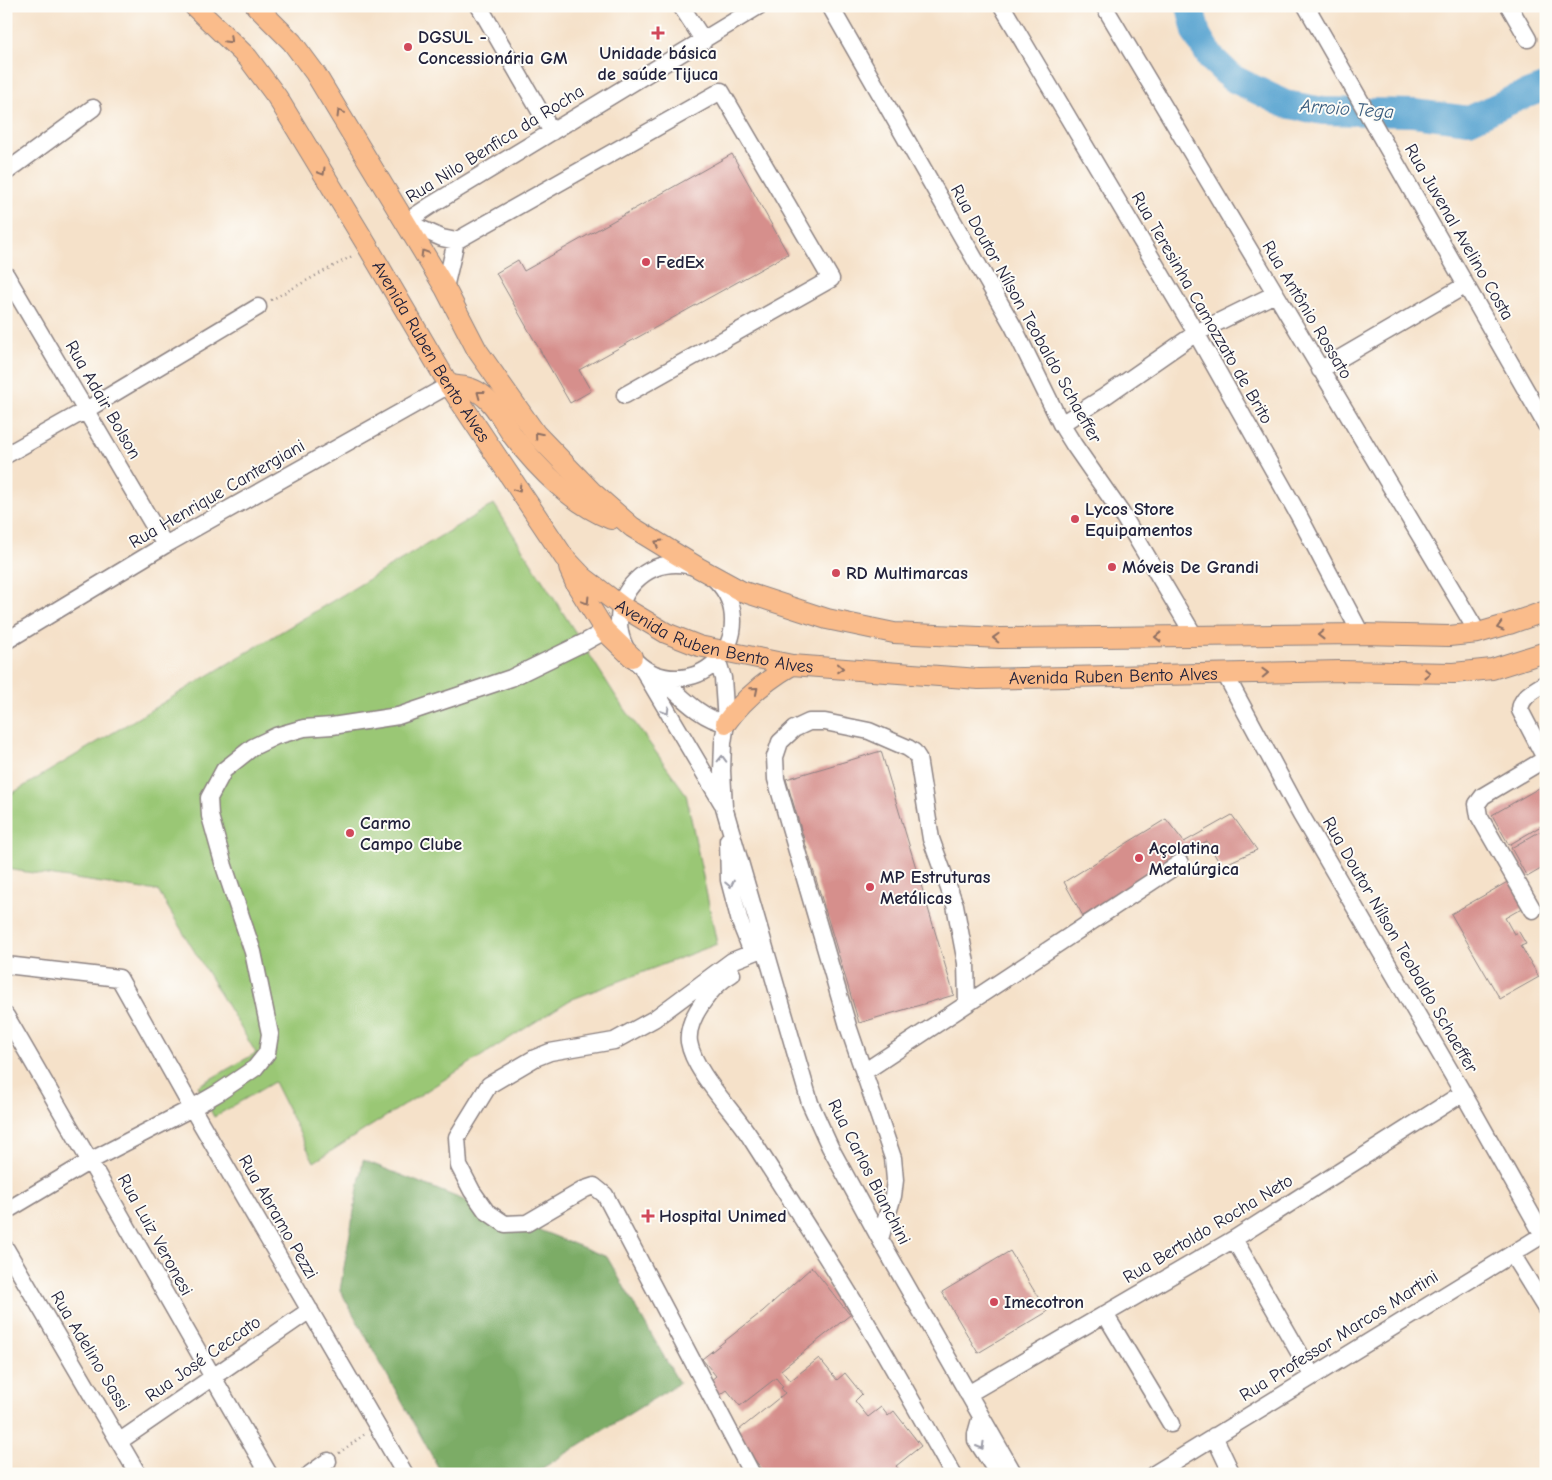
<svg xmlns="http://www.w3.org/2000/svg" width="1552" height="1480" font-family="'Comic Neue',sans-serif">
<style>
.green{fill:#9ac775;stroke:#5e7458}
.forest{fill:#7bac66;stroke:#4e6750}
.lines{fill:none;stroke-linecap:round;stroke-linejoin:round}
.river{stroke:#57a3d0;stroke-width:28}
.building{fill:#d68f8c}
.minor-casing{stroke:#8c8282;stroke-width:19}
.major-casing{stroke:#8c8282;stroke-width:22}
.path{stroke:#8c8282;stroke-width:2.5;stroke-dasharray:1 4;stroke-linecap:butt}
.minor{stroke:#fff;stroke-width:16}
.major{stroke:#fabc8b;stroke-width:20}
.oneway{stroke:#8e6f63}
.oneway2{stroke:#9c9ca7}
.poi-dot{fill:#d1495b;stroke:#fdfcf7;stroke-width:2}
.labels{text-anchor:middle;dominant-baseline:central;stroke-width:4;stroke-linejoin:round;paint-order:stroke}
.poi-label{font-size:18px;font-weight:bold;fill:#22223b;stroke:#fdfcf7;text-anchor:start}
.street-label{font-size:18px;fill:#22223b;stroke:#fdfcf7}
.water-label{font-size:19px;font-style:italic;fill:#3a5c7e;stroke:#fdfcf7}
</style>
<rect width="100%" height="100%" fill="#fdfcf7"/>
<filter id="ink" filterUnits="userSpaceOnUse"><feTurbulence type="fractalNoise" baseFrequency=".02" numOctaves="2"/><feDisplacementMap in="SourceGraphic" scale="10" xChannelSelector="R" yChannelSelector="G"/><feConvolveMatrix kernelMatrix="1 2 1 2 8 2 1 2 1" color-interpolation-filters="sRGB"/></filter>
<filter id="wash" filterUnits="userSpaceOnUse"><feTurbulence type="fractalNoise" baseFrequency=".0096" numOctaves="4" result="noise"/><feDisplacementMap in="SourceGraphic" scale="20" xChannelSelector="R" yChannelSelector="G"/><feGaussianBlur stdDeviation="1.12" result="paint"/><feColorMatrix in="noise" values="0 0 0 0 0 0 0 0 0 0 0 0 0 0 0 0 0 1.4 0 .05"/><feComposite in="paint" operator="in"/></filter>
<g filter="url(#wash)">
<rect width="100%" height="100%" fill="#f5e1c9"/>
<path class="green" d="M494,504L617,698L686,794L717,944L570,1000L314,1162L274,1082L214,1117L198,1086L256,1053L158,891L6,869V797Z"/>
<path class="forest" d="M363,1160L607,1257L679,1383L533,1474H442L340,1290Z"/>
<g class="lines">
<path class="river" d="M1190,6L1197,35L1211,58L1232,78L1285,104L1323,111L1414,113L1469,120L1514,99L1546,87"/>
</g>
<g id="blocks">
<path class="building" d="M732,154L788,254L579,370L591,391L570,403L496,273L518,260L524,271Z
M881,751L954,995L859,1023L786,779Z
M1546,784V823L1509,845L1492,815Z
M1232,815L1257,850L1221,866L1207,841L1190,850L1083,916L1064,882L1166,819L1184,842Z
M1546,828V866L1527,877L1511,848Z
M1511,880L1526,906L1505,918L1514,934L1519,932L1526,944L1521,946L1539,977L1500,999L1451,914Z
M1010,1251L1047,1312L978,1353L942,1292Z
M812,1267L850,1315L781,1370L790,1381L819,1358L837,1380L845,1373L862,1394L855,1401L868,1417L881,1407L888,1416L894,1411L921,1446L896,1466L902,1474H766L734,1434L785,1393L781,1388L783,1387L776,1378L740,1406L727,1390L719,1396L709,1382L716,1376L702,1359L763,1311Z"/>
</g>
</g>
<g filter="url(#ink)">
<use href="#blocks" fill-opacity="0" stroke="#8c8282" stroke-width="1"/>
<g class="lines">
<defs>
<path id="minor" d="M479,6L552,132
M681,6L704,41
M830,6L1013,326L1061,424L1074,445L1122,514L1195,637
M1002,6L1196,333L1298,514L1361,634
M1104,6L1478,633
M1306,6L1546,425
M1509,6L1528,39
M6,172L93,108
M6,275L165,545
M445,288L456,241
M1320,370L1466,285
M625,395L831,279L721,91L456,241L442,238L406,222L433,204L759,6
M1061,424L1104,397L1196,333L1275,294
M6,455L86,410L258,307
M619 621a57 57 0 1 1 114 0a57 57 0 1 1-114 0Z
M6,641L165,545L449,385
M718,662L723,678L726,723L723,743L722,771L724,807L810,1103L830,1147L880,1239L1014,1474
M642,668L722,803
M1225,674L1301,815L1463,1093L1543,1235
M658,676C677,692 701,720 726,723
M1546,683C1535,690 1521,696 1520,710L1546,760
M728,840L729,880L740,922L752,952
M1533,910L1479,816L1477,804L1483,796L1545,759
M6,965L119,978L192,1108L405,1474
M732,974C712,985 686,1019 689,1042C694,1073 735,1112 752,1140C786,1193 820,1246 853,1300C888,1357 920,1416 953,1474
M6,1016C95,1168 180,1322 269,1474
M864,1072L1180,863
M6,1211L90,1161L192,1108L218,1093L255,1068L267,1053L270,1034L253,952L224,866L210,816L209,798L224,770L253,747L276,736L304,728L332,726L398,716L511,678L585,642L605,631
M880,1239L893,1196L895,1180L893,1158L848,1026L776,779L775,757L780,742L794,729L809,722H825L869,731L908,748L914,752L918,758L931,839L955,905L966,963L967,1004
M1234,1239L1312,1375
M6,1249L138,1474
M1512,1254L1546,1309
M1105,1314L1171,1424
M968,1394L1234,1239L1463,1093
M981,1416L976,1434V1440L998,1474
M1214,1436L1232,1474
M120,1441L310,1310
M310,1474L328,1461
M752,1474L605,1195L594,1186L585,1189L527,1223L505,1224L486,1211L472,1191L459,1166L457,1137L489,1085L535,1058L550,1052L614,1041L654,1019L732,961L765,948
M1154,1474L1546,1233"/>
<g id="major">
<path id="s1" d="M194,6L248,58L277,97L368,247L449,385L564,557L583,577L621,606L666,633L699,646L792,665L979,679L1340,671L1454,673L1492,669L1546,652"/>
<path d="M256,6L292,42L315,73L445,288L477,350L536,434L591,491L632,527L699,568L741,591L827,619L894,633L1000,638L1361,634L1449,636L1478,633L1509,624L1546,611"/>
<path d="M449,385C461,386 472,387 481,394C495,403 504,423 513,436C538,469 573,504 611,519"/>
<path d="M569,568L576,584L605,631L632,657"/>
<path d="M726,723C744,698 765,681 792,665"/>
</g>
</defs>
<use href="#minor" class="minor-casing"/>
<use href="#major" class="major-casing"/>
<path class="path" d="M271,300L354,255
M339,1453L365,1434"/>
<use href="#minor" class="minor"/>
<use href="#major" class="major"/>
</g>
<defs><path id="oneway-chevron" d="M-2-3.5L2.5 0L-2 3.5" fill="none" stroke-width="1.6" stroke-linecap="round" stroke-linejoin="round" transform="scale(1.25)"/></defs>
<g class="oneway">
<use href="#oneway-chevron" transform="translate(229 40) rotate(44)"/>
<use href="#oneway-chevron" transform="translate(340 113) rotate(-121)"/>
<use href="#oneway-chevron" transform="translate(322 172) rotate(59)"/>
<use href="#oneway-chevron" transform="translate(424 253) rotate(-121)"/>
<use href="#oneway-chevron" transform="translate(480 394) rotate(-143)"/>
<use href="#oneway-chevron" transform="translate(538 435) rotate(-130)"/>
<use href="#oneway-chevron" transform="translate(518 489) rotate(56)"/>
<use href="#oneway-chevron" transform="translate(658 543) rotate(-149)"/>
<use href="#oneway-chevron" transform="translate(586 601) rotate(58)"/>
<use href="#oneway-chevron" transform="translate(1500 627) rotate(165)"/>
<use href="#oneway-chevron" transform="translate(1321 635) rotate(179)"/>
<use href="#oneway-chevron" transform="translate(1158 637) rotate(-180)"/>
<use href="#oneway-chevron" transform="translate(996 638) rotate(-178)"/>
<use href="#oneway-chevron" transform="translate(840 668) rotate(4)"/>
<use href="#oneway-chevron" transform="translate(1265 673) rotate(-2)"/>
<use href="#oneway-chevron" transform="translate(1427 673) rotate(1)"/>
<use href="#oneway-chevron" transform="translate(755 690) rotate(-40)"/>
</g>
<g class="oneway2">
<use href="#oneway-chevron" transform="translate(666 711) rotate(59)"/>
<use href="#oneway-chevron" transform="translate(722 759) rotate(-88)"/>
<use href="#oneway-chevron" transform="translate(730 884) rotate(78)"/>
<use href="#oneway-chevron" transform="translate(981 1446) rotate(60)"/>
</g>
</g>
<g class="poi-dot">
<path d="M655.5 25.5h5v5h5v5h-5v5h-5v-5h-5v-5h5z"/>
<circle cx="408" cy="47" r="5"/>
<circle cx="646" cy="262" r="5"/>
<circle cx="1075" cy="519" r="5"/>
<circle cx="1112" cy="567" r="5"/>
<circle cx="836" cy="573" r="5"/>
<circle cx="350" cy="833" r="5"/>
<circle cx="1139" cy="858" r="5"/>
<circle cx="870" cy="887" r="5"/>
<path d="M645.5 1208.5h5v5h5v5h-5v5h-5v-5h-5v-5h5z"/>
<circle cx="994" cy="1302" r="5"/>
</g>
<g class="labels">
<g class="poi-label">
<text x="418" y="37">DGSUL -<tspan x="418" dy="21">Concessionária GM</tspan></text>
<text x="658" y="53" text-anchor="middle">Unidade básica<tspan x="658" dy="21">de saúde Tijuca</tspan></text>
<text x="656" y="262">FedEx</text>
<text x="1085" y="509">Lycos Store<tspan x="1085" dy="21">Equipamentos</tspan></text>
<text x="1122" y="567">Móveis De Grandi</text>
<text x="846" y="573">RD Multimarcas</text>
<text x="360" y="823">Carmo<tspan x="360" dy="21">Campo Clube</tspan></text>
<text x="1149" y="848">Açolatina<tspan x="1149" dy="21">Metalúrgica</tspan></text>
<text x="880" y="877">MP Estruturas<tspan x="880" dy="21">Metálicas</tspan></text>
<text x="659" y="1216">Hospital Unimed</text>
<text x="1004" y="1302">Imecotron</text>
</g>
<g class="street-label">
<text transform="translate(495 144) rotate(-32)">Rua Nilo Benfica da Rocha</text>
<text transform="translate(1459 232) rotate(60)">Rua Juvenal Avelino Costa</text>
<text transform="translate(1202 308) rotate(60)">Rua Teresinha Camozzato de Brito</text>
<text transform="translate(1307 310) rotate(59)">Rua Antônio Rossato</text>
<text transform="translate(1026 314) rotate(61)">Rua Doutor Nílson Teobaldo Schaeffer</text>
<text stroke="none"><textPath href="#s1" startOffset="421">Avenida Ruben Bento Alves</textPath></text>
<text transform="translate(103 400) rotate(60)">Rua Adair Bolson</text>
<text transform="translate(217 494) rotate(-30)">Rua Henrique Cantergiani</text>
<text stroke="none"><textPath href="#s1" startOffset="841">Avenida Ruben Bento Alves</textPath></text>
<text stroke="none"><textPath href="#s1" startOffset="1246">Avenida Ruben Bento Alves</textPath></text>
<text transform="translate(1400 945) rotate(60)">Rua Doutor Nílson Teobaldo Schaeffer</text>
<text transform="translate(869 1172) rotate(63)">Rua Carlos Bianchini</text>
<text transform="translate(278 1217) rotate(60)">Rua Abramo Pezzi</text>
<text transform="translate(1208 1229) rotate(-31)">Rua Bertoldo Rocha Neto</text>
<text transform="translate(155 1235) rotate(61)">Rua Luiz Veronesi</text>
<text transform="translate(1339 1336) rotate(-32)">Rua Professor Marcos Martini</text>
<text transform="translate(90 1351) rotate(59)">Rua Adelino Sassi</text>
<text transform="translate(203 1359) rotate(-35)">Rua José Ceccato</text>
</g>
<g class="water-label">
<text transform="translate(1347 109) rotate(4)">Arroio Tega</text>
</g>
</g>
<rect width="1552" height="1480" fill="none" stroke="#fdfcf7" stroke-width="25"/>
</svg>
